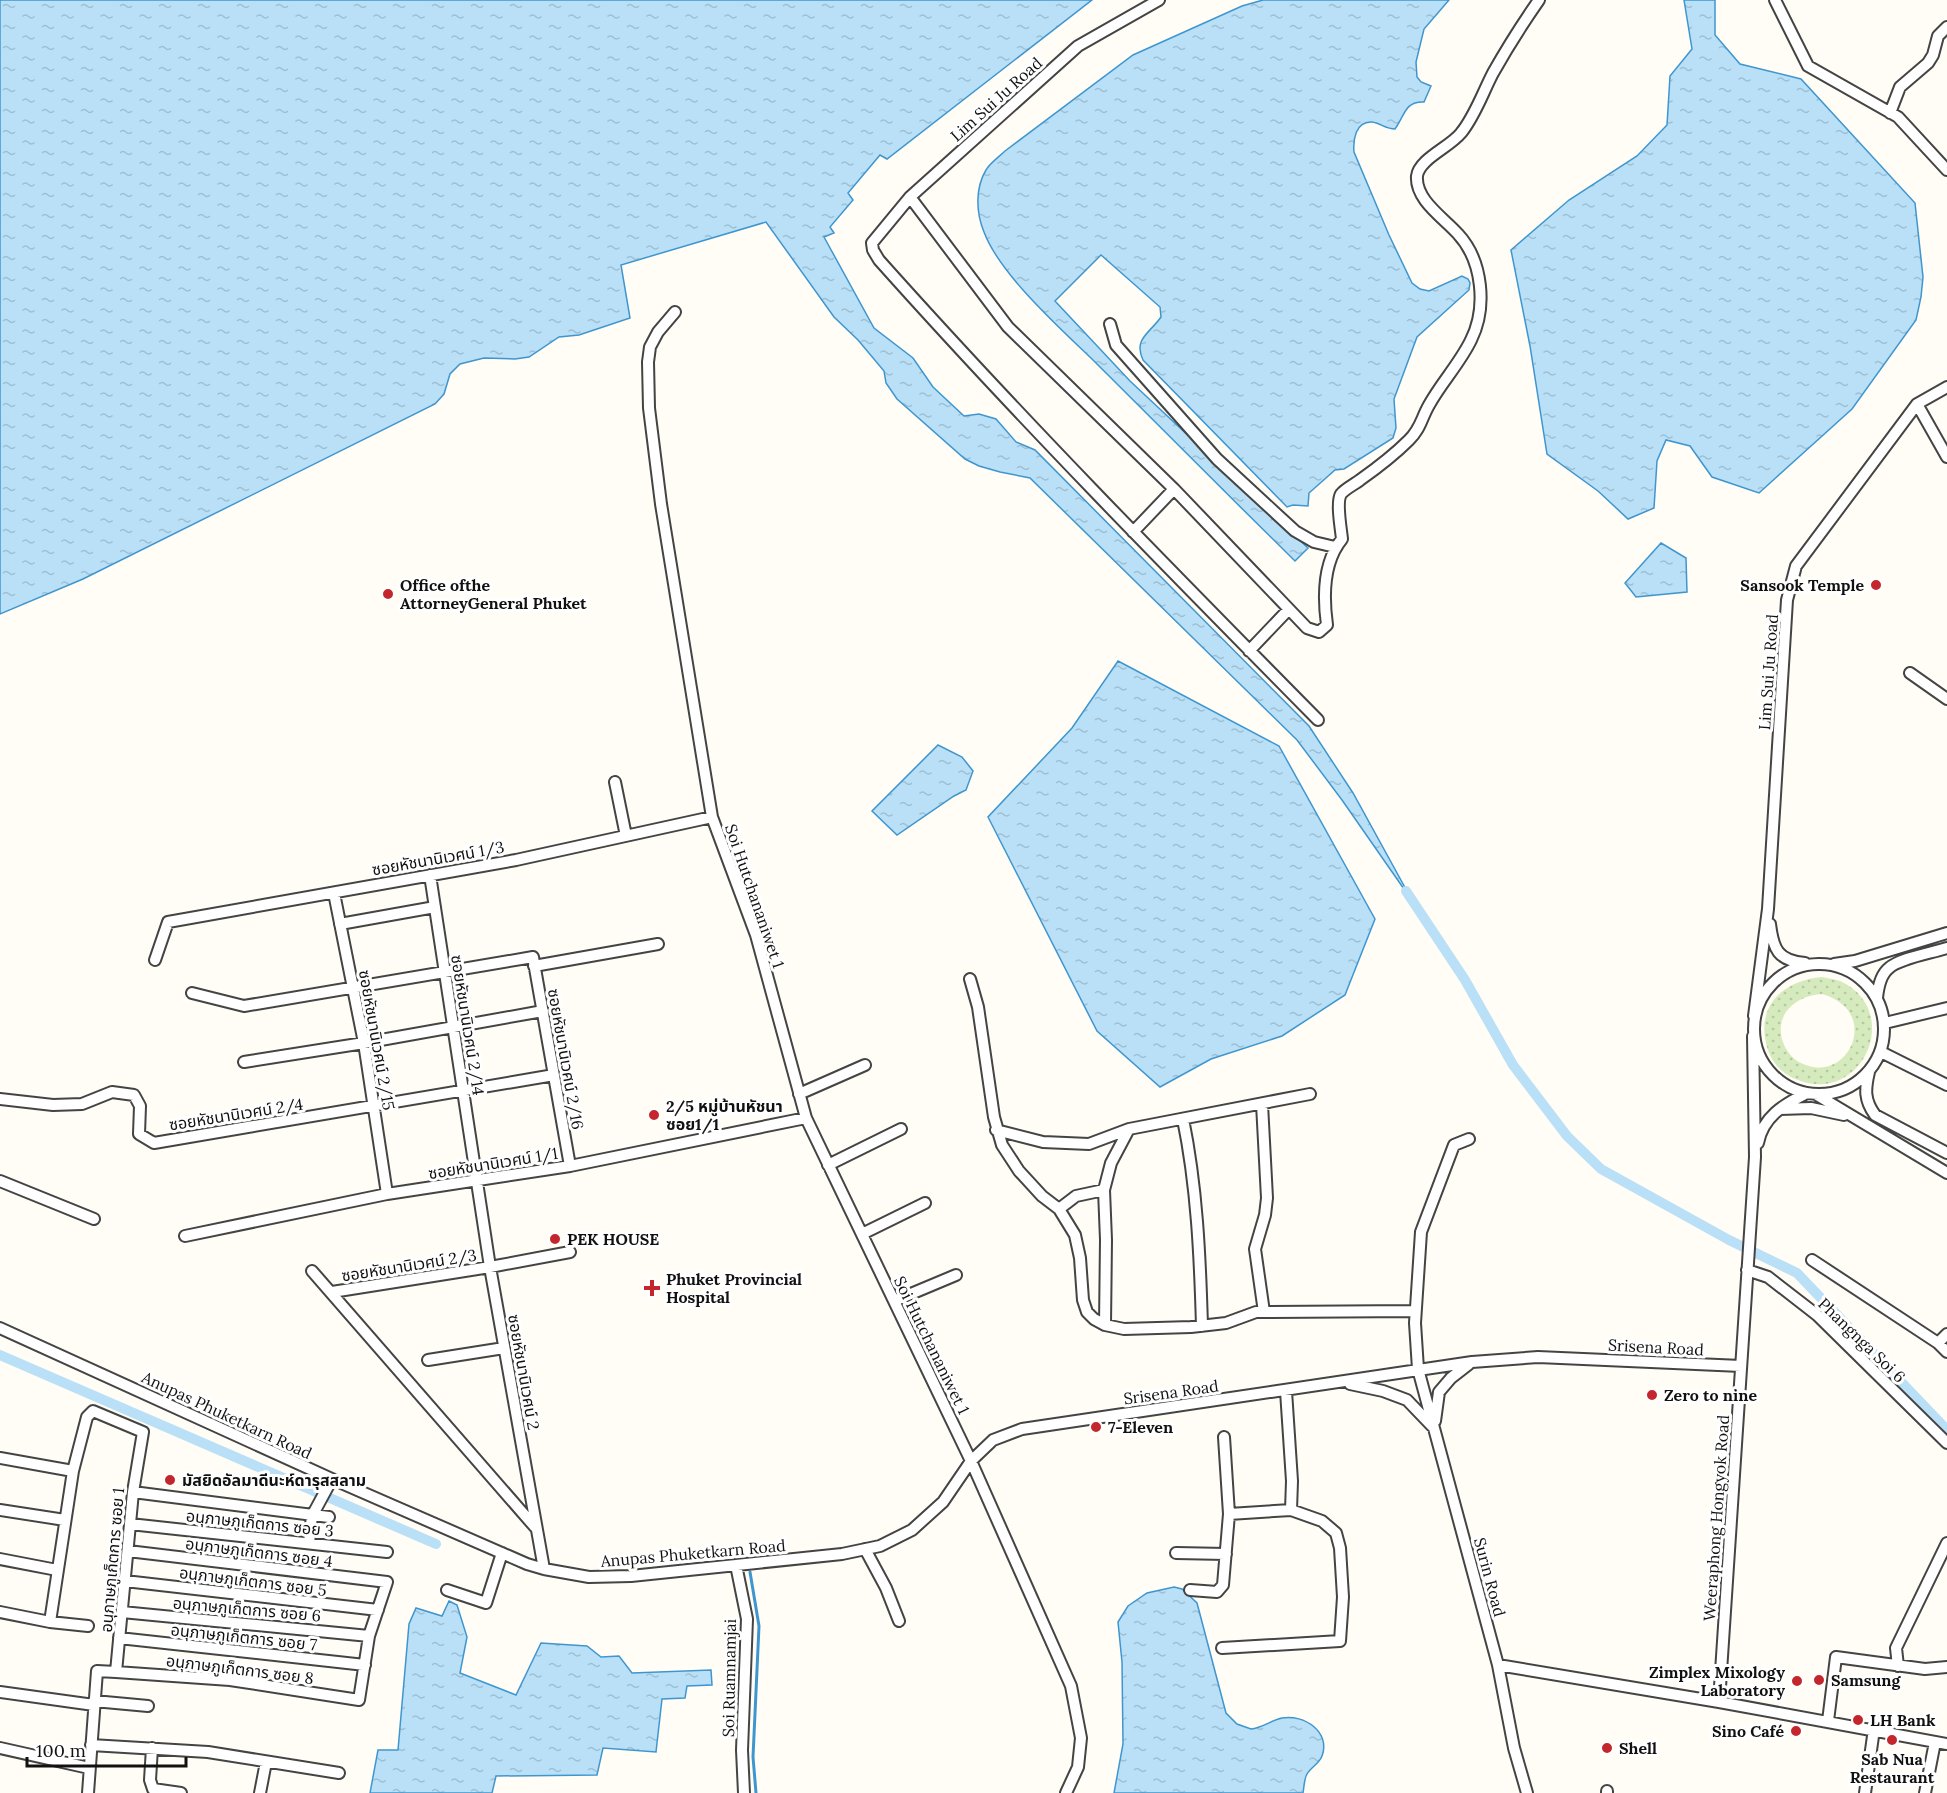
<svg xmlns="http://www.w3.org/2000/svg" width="1947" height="1793" font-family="Lora,'Noto Sans Thai',serif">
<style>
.garden{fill:url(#garden-dots);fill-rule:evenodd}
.water{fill:url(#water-ripples);stroke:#3f96cf;stroke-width:1.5}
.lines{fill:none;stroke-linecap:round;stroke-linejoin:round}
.stream{stroke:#3f96cf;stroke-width:3}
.canal{stroke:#b9e0f7;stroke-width:10}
.minor-casing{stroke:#444;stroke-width:14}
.minor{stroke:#fff;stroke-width:10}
.poi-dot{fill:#c4262e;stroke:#fff;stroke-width:2}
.labels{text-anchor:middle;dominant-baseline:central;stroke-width:6;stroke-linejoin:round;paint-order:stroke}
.street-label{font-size:16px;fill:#111;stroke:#fff}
.poi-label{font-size:16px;font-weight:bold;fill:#111;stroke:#fff;text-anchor:start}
</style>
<defs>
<pattern id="garden-dots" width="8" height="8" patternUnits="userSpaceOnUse" patternTransform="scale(1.5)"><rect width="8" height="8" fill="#d5ebbd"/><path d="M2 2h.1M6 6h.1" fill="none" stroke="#b6c8a1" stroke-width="1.8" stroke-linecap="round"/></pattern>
<pattern id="water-ripples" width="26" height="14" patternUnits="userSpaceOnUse" patternTransform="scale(1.5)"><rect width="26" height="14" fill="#b9e0f7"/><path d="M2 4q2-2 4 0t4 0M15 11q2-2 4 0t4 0" fill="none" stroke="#9ebfd3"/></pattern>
</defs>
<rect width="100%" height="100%" fill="#fffdf5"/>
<path class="garden" d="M1822,977C1827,978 1834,979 1840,981C1905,1010 1862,1110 1793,1078C1779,1072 1769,1058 1766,1043C1757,1004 1785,980 1822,977ZM1822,994C1883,1011 1848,1087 1801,1063C1794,1060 1789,1054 1785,1047C1771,1018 1793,996 1822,994Z"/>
<path class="water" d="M0,0H1092L887,159L880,155L848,193L853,200L830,227L834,233L824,237L874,328L913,358L933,387L964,416L979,414L996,419L1016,442L1035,450L1309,726L1353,793L1413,902L1342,800L1297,740L1030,478L1000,472L979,466L965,459L897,399L886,383L884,371L858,340L834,317L766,222L621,265L630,318L579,335L559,337L529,357L515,359L484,358L460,364L450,374L444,394L435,404L83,579L0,614Z
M1263,0H1449L1424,29L1416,62L1417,77L1421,82L1431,86L1424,102C1405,101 1405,115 1395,129C1386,129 1380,123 1372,122C1355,121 1353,141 1354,152L1389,235L1412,283L1420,289L1429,291L1462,276L1468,279L1470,283L1469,290L1417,337L1394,399L1396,428L1393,438L1344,469L1335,470L1309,493L1308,506L1293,505L1287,507L1143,360C1133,339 1150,333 1161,317L1160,307L1101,255L1055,301L1130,381L1308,548L1295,561C1228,495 1162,429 1095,362C1062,330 1000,275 984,232C976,213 975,188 986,170C990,163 999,157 1005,151L1133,55L1242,6Z
M1684,0H1715V35L1740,64L1801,79L1915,203L1923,277L1921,297L1916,320L1852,409L1759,493L1712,477L1690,446L1666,440L1657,461L1654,508L1628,519L1598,491L1547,454L1530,346L1511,250L1569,200L1637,156L1667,125L1670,76L1692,49Z
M1661,543L1686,558L1687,592L1636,597L1625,583Z
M1118,661L1279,746L1375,919L1345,995L1282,1036L1211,1059L1160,1087L1097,1031L988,817L1072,728Z
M938,745L962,757L973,771L966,790L954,796L897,835L872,811Z
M1174,1587L1182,1589L1197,1603L1226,1713L1237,1724L1251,1729C1262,1728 1272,1720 1282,1718C1304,1714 1331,1732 1322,1756C1319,1764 1311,1767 1307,1774C1304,1779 1304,1788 1303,1793H1114L1123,1744L1122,1662L1118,1622L1128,1606L1147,1593Z
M449,1601L457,1605L467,1637L460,1673L516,1695L541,1643L587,1646L601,1657L619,1656L632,1673L711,1670L712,1685L687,1686L685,1698L662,1699L656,1752L603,1748L597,1775L496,1776L492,1793H370L378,1750H398L409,1624L416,1608L442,1616Z"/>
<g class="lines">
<path class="stream" d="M750,1572L759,1626L753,1757L756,1793"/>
<path class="canal" d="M1406,891L1465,980L1513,1065L1567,1136L1601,1169L1729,1240L1797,1273L1947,1430
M0,1355L436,1544"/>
<defs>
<path id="minor" d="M1159,0L1078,46L910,197L872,243L873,250L879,260C1020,418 1169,569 1318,720
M1775,0L1808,66L1898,117L1947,170
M1890,113L1900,87L1928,63L1933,55L1938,36L1947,27
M910,197L1008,327L1174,489L1307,628L1319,632L1327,625C1323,596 1323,562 1342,539C1341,529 1336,502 1341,494C1345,489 1355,484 1360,480C1377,468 1394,455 1409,440C1421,428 1421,419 1429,405C1441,383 1460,363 1471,340C1487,308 1483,261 1458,234C1444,218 1415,200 1417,176C1419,159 1450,147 1461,133C1475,116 1483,92 1493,73C1507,48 1523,23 1539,0
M675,312L658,332L650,347L648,362L649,408L661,504L712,817L756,935L806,1118L971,1461L1071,1686L1081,1738L1078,1767L1066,1793
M1110,324L1116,345L1217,459L1295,531L1314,542L1335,547
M1917,404L1947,457
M1133,532L1174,489
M1249,651L1289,609
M1910,673L1947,699
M615,782L626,836
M430,875L490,1267L544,1569
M334,893L364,1043L387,1194
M340,924L435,907
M1770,924C1773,949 1778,961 1805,963
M155,960L168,922L516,860L712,817
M1754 1029a65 65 0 1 1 130 0a65 65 0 1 1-130 0Z
M1834,964L1855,961L1947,933
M534,966L658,944
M970,979L978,1007L994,1117L1002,1145L1019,1171L1042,1196L1059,1209L1075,1235L1080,1258L1083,1300L1087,1312L1094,1319L1105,1325L1124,1329L1191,1327L1226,1323L1256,1312L1415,1311
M192,993L244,1006L533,957L570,1166
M1877,998C1878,988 1880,975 1889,968C1900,958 1932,953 1947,948
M1754,1016L1768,909L1787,600L1796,566L1917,404L1947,387
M1885,1023L1947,1008
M1881,1052L1947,1085
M244,1062L364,1043L543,1011
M1869,1072C1865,1089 1864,1100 1875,1115L1947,1153
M799,1094L865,1065
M1817,1095L1947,1173
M0,1099L53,1105L82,1104L112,1092L134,1095L140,1106L139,1134L154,1143L554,1075
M1262,1104L1267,1198L1265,1215L1255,1249L1264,1312
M1780,1109L1811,1108L1844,1115
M1183,1119C1197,1187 1200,1256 1202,1326
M996,1130L1043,1142L1089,1144L1129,1129L1310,1094
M1469,1139L1454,1145L1421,1232L1415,1323L1418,1369L1498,1665L1514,1748L1527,1793
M1758,1143C1763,1117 1783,1105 1805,1094
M828,1165L901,1129
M0,1181L94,1219
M1059,1209L1076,1196L1104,1190
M862,1234L925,1203
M185,1236L387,1194L570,1166L806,1118
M1812,1260L1938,1343L1947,1352
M1747,1270L1768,1277L1817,1315L1947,1443
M312,1271L535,1527
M332,1292L490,1267L570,1252
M894,1301L956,1275
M1105,1325L1106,1240L1104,1190L1111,1163L1129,1129
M0,1328L332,1479L527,1564L544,1569L589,1577L631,1576L842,1554L880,1546L912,1530L943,1502L971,1461L993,1440L1022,1429L1472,1362L1538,1357L1741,1366
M1938,1343L1947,1334
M428,1360L504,1348
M1350,1384L1383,1391L1407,1400L1432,1426
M1286,1391L1292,1481L1291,1510
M1435,1421L1439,1392L1451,1378L1469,1364
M1224,1437L1229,1514
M0,1458L73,1471
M133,1492L329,1517
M0,1510L65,1520
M130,1524L387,1552
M309,1543L312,1516L332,1479
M865,1549L886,1588L899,1621
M1176,1553L1226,1554
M0,1559L57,1570
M736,1565L747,1619L742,1750L744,1793
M125,1581L378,1610
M447,1590L486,1603L502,1553
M1190,1590L1217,1592L1223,1585L1229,1514L1291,1510L1322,1521L1336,1533L1340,1548L1343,1597L1340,1641L1222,1648
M0,1612L50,1622L88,1626
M122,1612L369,1636
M50,1622L73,1471L87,1417L93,1411L143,1432L133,1492L116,1672L97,1671L88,1793
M119,1638L365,1665
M1498,1665L1719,1702L1947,1744
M1898,1666L1896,1648L1947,1543
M116,1672L230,1680L359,1700L369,1636L387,1582L128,1551
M0,1692L94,1705
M94,1701L148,1706
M1719,1702L1755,1157L1753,1036
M1828,1721L1836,1657L1925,1669L1947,1667
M91,1745L208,1752L339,1773
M0,1748L89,1768
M152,1748L150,1780L153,1789L181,1793
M1607,1791V1793
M260,1793L266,1762
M1865,1793L1874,1729
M1925,1793L1935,1742"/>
</defs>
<use href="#minor" class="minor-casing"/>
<use href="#minor" class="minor"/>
</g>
<g class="poi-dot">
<circle cx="1876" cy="585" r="6"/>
<circle cx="388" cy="594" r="6"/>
<circle cx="654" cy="1115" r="6"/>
<circle cx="555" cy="1239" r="6"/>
<path d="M649 1279h6v6h6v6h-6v6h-6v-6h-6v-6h6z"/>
<circle cx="1652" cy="1395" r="6"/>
<circle cx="1096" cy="1427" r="6"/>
<circle cx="170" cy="1480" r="6"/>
<circle cx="1819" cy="1680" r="6"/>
<circle cx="1797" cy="1681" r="6"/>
<circle cx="1858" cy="1720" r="6"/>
<circle cx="1796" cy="1731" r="6"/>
<circle cx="1892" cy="1740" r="6"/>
<circle cx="1607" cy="1748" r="6"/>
</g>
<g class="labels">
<g class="street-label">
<text transform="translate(996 99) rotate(-42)">Lim Sui Ju Road</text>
<text transform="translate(1768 672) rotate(-86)">Lim Sui Ju Road</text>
<text transform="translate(438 858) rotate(-10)">ซอยหัชนานิเวศน์ 1/3</text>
<text transform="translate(755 896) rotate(71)">Soi Hutchananiwet 1</text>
<text transform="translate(468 1025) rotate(81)">ซอยหัชนานิเวศน์ 2/14</text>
<text transform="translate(377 1040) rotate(80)">ซอยหัชนานิเวศน์ 2/15</text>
<text transform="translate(566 1059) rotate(80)">ซอยหัชนานิเวศน์ 2/16</text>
<text transform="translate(236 1114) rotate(-9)">ซอยหัชนานิเวศน์ 2/4</text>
<text transform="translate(493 1163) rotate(-9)">ซอยหัชนานิเวศน์ 1/1</text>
<text transform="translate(409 1265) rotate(-9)">ซอยหัชนานิเวศน์ 2/3</text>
<text transform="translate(1862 1340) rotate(44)">Phangnga Soi 6</text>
<text transform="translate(932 1345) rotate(64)">Soi Hutchananiwet 1</text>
<text transform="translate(1656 1347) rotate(3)">Srisena Road</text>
<text transform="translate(524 1372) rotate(80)">ซอยหัชนานิเวศน์ 2</text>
<text transform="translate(1171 1392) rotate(-8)">Srisena Road</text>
<text transform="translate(227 1415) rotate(25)">Anupas Phuketkarn Road</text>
<text transform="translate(1716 1518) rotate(-86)">Weeraphong Hongyok Road</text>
<text transform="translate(260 1523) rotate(6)">อนุภาษภูเก็ตการ ซอย 3</text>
<text transform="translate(259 1552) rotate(7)">อนุภาษภูเก็ตการ ซอย 4</text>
<text transform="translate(693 1553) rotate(-5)">Anupas Phuketkarn Road</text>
<text transform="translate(112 1560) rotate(-85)">อนุภาษภูเก็ตการ ซอย 1</text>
<text transform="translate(1490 1577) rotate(75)">Surin Road</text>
<text transform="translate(253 1581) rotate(7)">อนุภาษภูเก็ตการ ซอย 5</text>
<text transform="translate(247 1609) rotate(5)">อนุภาษภูเก็ตการ ซอย 6</text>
<text transform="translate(244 1637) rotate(6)">อนุภาษภูเก็ตการ ซอย 7</text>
<text transform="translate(240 1669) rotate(7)">อนุภาษภูเก็ตการ ซอย 8</text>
<text transform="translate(729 1678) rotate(-89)">Soi Ruamnamjai</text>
</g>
<g class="poi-label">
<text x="400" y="585">Office ofthe<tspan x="400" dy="18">AttorneyGeneral Phuket</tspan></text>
<text x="1864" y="585" text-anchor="end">Sansook Temple</text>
<text x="666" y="1106">2/5 หมู่บ้านหัชนา<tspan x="666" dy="18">ซอย1/1</tspan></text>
<text x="567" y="1239">PEK HOUSE</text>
<text x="666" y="1279">Phuket Provincial<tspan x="666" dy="18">Hospital</tspan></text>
<text x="1664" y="1395">Zero to nine</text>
<text x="1108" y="1427">7-Eleven</text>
<text x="182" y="1480">มัสยิดอัลมาดีนะห์ดารุสสลาม</text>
<text x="1785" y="1672" text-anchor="end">Zimplex Mixology<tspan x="1785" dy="18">Laboratory</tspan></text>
<text x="1831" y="1680">Samsung</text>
<text x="1870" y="1720">LH Bank</text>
<text x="1784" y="1731" text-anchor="end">Sino Café</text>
<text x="1619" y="1748">Shell</text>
<text x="1892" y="1759" text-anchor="middle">Sab Nua<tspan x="1892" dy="18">Restaurant</tspan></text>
</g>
</g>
<path d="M27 1757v9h159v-9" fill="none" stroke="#111111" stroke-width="3"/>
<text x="36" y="1757" font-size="18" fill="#111111" stroke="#ffffff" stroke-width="4.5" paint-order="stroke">100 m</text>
</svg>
